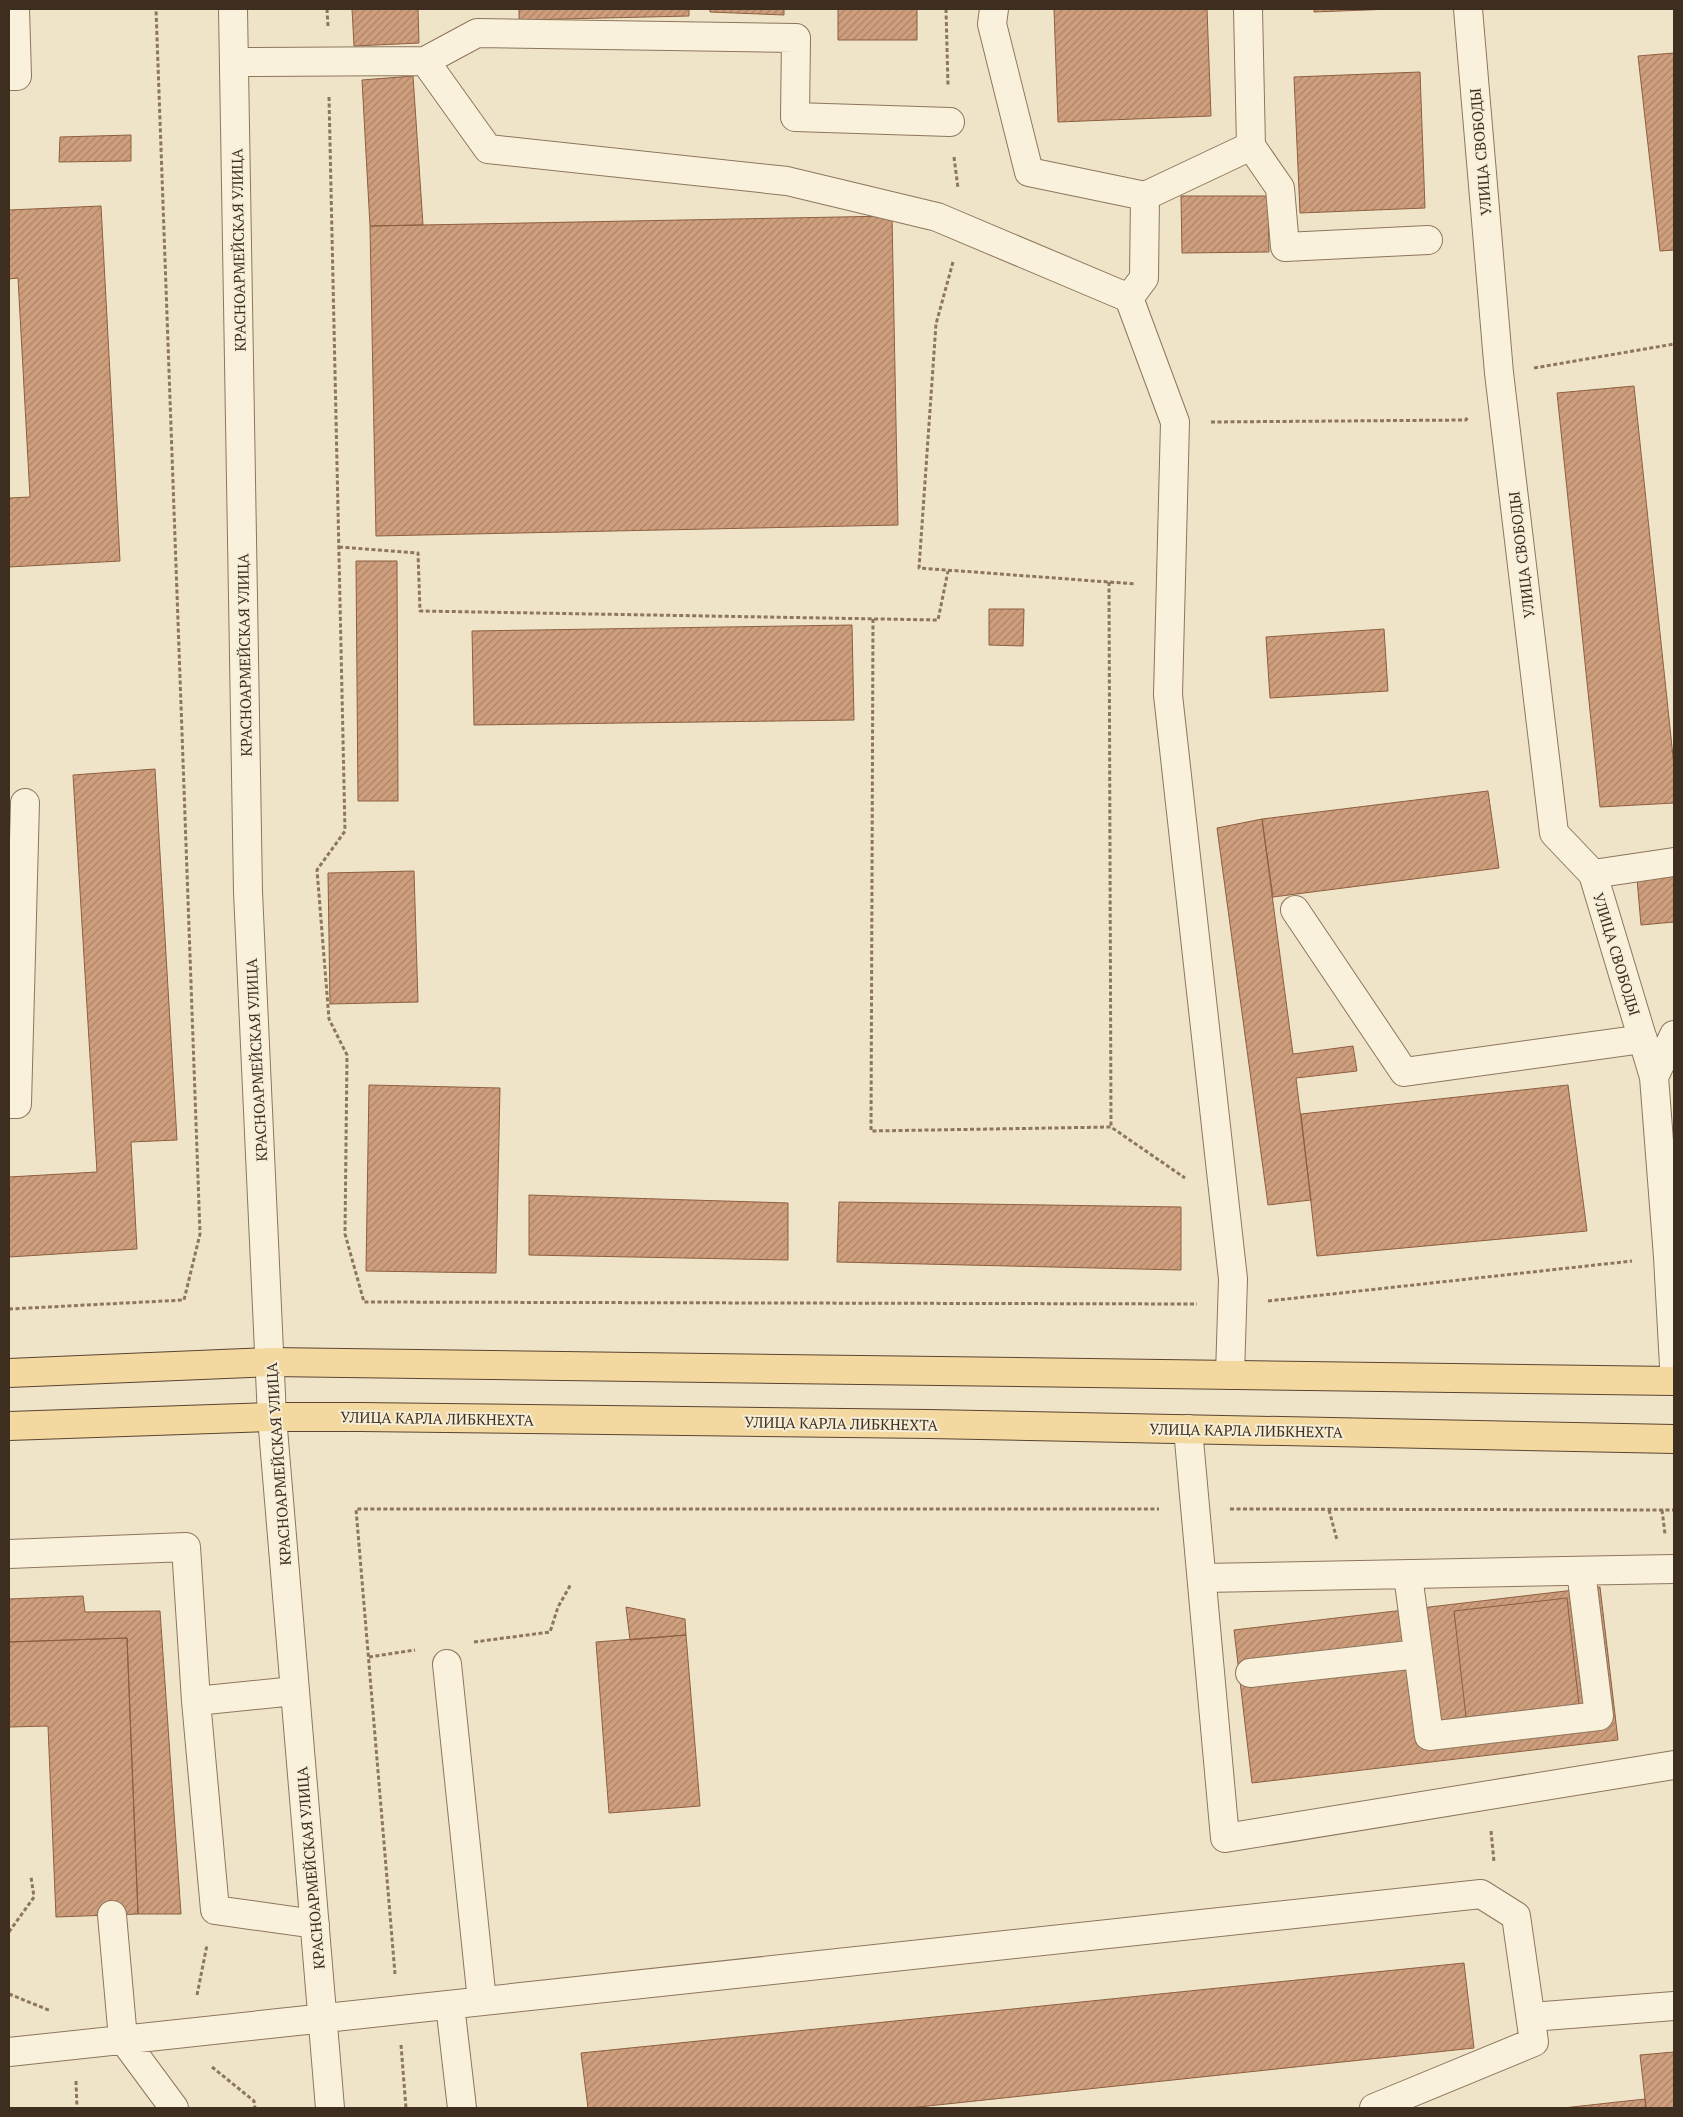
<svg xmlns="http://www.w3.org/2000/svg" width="1683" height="2117" font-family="'PT Serif',serif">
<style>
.building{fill:url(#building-hatch);stroke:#8d5f41}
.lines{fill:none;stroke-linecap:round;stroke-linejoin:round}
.minor-casing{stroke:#8d765c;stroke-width:30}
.major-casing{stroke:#5b4430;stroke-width:30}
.path{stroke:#8d765c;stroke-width:3;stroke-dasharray:4 2.5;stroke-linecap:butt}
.minor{stroke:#faf1dc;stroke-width:28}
.major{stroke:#f3d9a0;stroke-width:28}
.labels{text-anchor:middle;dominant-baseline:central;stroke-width:4;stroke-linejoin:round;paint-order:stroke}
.street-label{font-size:15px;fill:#3d2e20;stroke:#f7eed8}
</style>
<defs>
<pattern id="building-hatch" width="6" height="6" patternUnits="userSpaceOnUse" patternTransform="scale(1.25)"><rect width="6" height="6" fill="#cf9f7d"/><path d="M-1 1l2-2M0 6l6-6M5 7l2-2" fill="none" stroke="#a98266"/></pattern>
</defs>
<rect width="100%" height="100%" fill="#f0e4c8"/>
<path class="building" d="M352,9H418L419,43L354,46Z
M519,9H689V16L519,20Z
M710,9H784V15L710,12Z
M838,9H917V40H838Z
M1054,9H1207L1211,116L1058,122Z
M1314,9H1392L1314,12Z
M1674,53V250L1660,251L1638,56Z
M1420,72L1425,208L1300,213L1294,77Z
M413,76L423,225L370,226L362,80Z
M131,135V161L59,162L60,137Z
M1181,196H1268L1269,252L1182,253Z
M101,206L120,561L9,567V498L30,497L18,278L9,279V210Z
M892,216L898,525L376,536L370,226Z
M1634,386L1674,766V803L1600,807L1557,393Z
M356,561H397L398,801H358Z
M989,609H1024L1023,646L989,645Z
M852,625L854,720L474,725L472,631Z
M1384,629L1388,691L1270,698L1266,637Z
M155,769L177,1140L131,1142L137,1249L9,1257V1177L97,1172L73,775Z
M1488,791L1499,868L1273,897L1262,819Z
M1262,819L1293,1054L1353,1046L1357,1071L1296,1078L1311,1200L1268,1205L1217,828Z
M414,871L418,1002L330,1004L328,873Z
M1674,876V922L1641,925L1637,879Z
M369,1085L500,1088L496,1273L366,1271Z
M1568,1085L1587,1231L1317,1256L1301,1114Z
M529,1195L788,1203V1260L529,1255Z
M839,1202L1181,1207V1270L837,1262Z
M1600,1587L1618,1740L1252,1783L1234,1630Z
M83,1596L85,1612L160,1611L181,1914H138L127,1638L9,1642V1599Z
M1567,1598L1579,1705L1466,1717L1454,1611Z
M626,1607L685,1619L686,1635L630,1640Z
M686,1635L700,1806L609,1813L596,1642Z
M127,1638L138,1914L56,1917L48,1726L9,1727V1642Z
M1464,1963L1474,2048L909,2108H588L581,2053Z
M1674,2052V2108H1646L1640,2055Z
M1645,2099L1646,2108H1563Z"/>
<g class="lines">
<defs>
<path id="minor" d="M233,9L248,892L272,1417L330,2108
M994,9L992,24L1029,172L1145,196L1251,146L1248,9
M1468,9L1499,373L1554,833L1593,874L1654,1077
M425,61L477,33L796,38L795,117L950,122
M235,62L425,61L488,149L787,181L937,217L1129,298L1175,422L1168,695L1233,1279L1230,1375
M9,76H17L15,9
M1251,146L1280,188L1285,247L1428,240
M1129,298L1144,278L1145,196
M1593,874L1674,862
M1295,910L1404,1072L1643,1039
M1674,1035L1654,1077L1668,1257L1674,1366
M9,1104H17L25,803
M1188,1429L1225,1838L1674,1765
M9,1554L186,1547L196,1701L295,1691
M1408,1575L1429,1736L1599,1716L1581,1571
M1202,1578L1674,1569
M447,1664L482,2001
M1250,1673L1418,1654
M196,1701L215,1910L315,1924
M112,1915L123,2039L174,2108
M450,2005L462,2108
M1531,2017L1674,2006
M9,2052L1481,1894L1516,1916L1534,2042L1374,2108"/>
<path id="major" d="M9,1373L271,1362L1674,1381
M9,1426L272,1417H360L929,1424L1674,1439"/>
</defs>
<use href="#minor" class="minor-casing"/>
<use href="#major" class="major-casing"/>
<path class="path" d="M327,9L328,26
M946,9L948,86
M329,97L345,831L317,870L329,1019L347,1055L345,1234L364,1302L1197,1304
M954,157L958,188
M953,262L936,324L919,568L1136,584
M1534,368L1674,344
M1211,422L1466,420L1468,416
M339,547L418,553L420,611L938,620L948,571
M1109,582L1111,1127
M873,619L871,1131L1111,1127L1185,1178
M1268,1301L1632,1261
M9,1309L184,1300L200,1234L156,9
M1230,1509L1674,1510
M1329,1510L1337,1540
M1662,1510L1665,1534
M474,1642L550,1632L558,1607L571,1584
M369,1657L415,1650
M1491,1831L1494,1862
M9,1932L34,1897L31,1877
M395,1974L356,1509H1159
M9,1994L51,2011
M197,1995L207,1945
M401,2045L406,2108
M212,2067L254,2101L255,2108
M76,2081L77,2108"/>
<use href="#minor" class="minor"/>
<use href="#major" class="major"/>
</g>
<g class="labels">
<g class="street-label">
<text transform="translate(1480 152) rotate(-95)">УЛИЦА СВОБОДЫ</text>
<text transform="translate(238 250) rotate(-91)">КРАСНОАРМЕЙСКАЯ УЛИЦА</text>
<text transform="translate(1521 555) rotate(-97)">УЛИЦА СВОБОДЫ</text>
<text transform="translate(244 655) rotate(-91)">КРАСНОАРМЕЙСКАЯ УЛИЦА</text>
<text transform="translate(1617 954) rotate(73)">УЛИЦА СВОБОДЫ</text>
<text transform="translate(256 1060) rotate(-93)">КРАСНОАРМЕЙСКАЯ УЛИЦА</text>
<text transform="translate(437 1418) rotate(1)">УЛИЦА КАРЛА ЛИБКНЕХТА</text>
<text transform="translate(841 1423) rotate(1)">УЛИЦА КАРЛА ЛИБКНЕХТА</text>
<text transform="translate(1246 1430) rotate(1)">УЛИЦА КАРЛА ЛИБКНЕХТА</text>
<text transform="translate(278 1464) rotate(-94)">КРАСНОАРМЕЙСКАЯ УЛИЦА</text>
<text transform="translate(310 1868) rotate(-95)">КРАСНОАРМЕЙСКАЯ УЛИЦА</text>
</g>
</g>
<rect width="1683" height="2117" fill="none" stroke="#3d2e20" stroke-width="20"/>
</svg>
